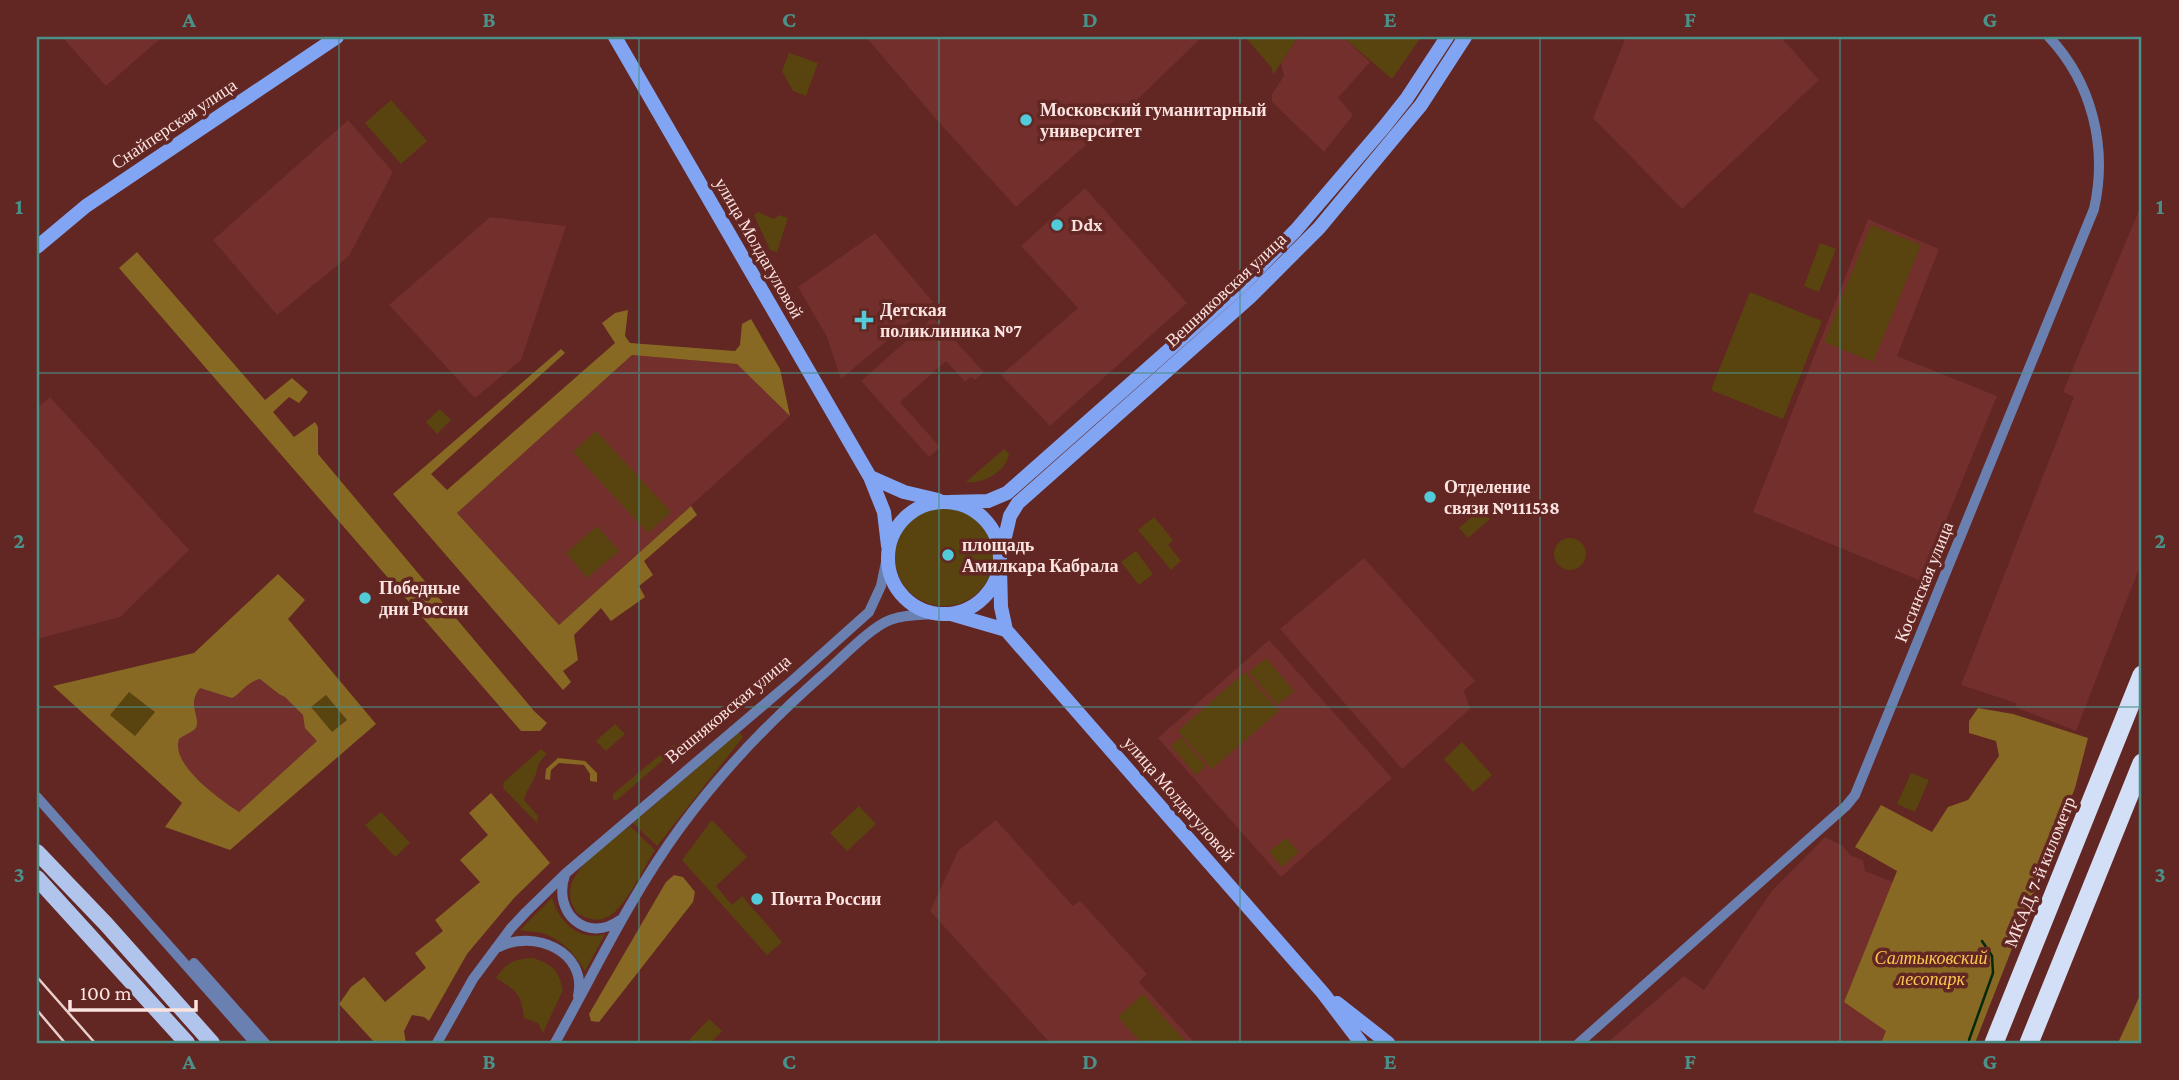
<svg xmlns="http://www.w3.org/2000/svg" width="2179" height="1080" font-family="'Crimson Pro',serif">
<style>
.built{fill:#722f2c}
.green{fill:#594410}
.forest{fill:#876924;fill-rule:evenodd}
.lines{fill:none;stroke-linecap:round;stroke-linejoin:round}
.stream{stroke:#052a09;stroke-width:2.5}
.street{stroke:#6a80b1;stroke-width:10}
.secondary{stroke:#82a5f3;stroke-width:14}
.primary{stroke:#b1c4ec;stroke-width:16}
.highway{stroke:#d3dff7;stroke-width:19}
.rail{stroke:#eacfcc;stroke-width:2.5}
.grid{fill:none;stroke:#4a918a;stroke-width:2;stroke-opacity:0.55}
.poi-dot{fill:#52cbd8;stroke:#622623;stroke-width:2.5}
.labels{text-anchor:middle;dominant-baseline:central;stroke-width:7;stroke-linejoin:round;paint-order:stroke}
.poi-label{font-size:18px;font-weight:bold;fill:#fae3e0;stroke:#622623;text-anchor:start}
.street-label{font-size:18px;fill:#fae3e0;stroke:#622623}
.park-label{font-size:18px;font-style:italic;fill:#fbc74e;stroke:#622623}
.neatline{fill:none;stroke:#4a918a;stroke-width:2.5}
.grid-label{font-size:23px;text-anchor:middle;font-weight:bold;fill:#4a918a}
</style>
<rect width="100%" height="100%" fill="#622623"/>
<path class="built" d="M62,37H162L106,86Z
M866,37H1202L1139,98L1016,207L935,118Z
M1298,37H1343L1370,62L1338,98L1353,115L1324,152L1272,102V94L1284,76L1281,63Z
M1626,37H1781L1819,80L1682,209L1593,118Z
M348,120L393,172L349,256L277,315L213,240Z
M1085,188L1187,303L1050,426L1001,375L1078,308L1021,246Z
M2142,203V561L2076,731L2015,707L2016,703L1961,685L2074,397L2063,392Z
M490,217L566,226L521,360L475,398L389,305Z
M1868,219L1939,249L1897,356L1997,396L1921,581L1753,512Z
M875,233L933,302L841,379L827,337L798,287Z
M933,317L984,372L975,380L971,377L965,382L946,361L900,402L940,447L929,457L861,381Z
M632,355L737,364L790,416L559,625L457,513Z
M50,397L189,550L120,617L37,639V408Z
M1364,558L1475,681L1464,691L1470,709L1402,769L1280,629Z
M1269,640L1392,778L1281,877L1158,738Z
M246,644L338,742L242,831L151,733Z
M996,820L1073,906L1080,901L1147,974L1139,982L1195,1043H1050L930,911L958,851Z
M1825,837L1843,846L1850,855L1863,860L1865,871L1893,882L1844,1002L1887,1031L1881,1043H1607L1684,976L1704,990L1771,892Z"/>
<path class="green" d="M1245,37H1298L1273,75L1272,68Z
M1343,37H1421L1392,79Z
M789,53L818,63L806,96L793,91L782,71Z
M391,100L427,141L401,164L365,123Z
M758,212L774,219L779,215L788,218L777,252L770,250L754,215Z
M1871,225L1921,245L1873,362L1824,342Z
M1820,243L1836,249L1819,292L1804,286Z
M1750,292L1822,321L1783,419L1711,390Z
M440,409L451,420L437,434L426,422Z
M596,431L671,512L648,533L573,452Z
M1004,449L1009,454C1007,471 982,485 966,482Z
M895 557a49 49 0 1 1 98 0a49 49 0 1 1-98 0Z
M1481,509L1490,519L1468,538L1459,528Z
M1154,517L1173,540L1168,545L1181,561L1171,570L1138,530Z
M597,526L619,551L587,578L566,553Z
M1554 554a16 16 0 1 1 32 0a16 16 0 1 1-32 0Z
M1136,551L1153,574L1139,585L1121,562Z
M1266,658L1294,691L1277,705L1249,672Z
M1245,672L1279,711L1212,769L1178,731Z
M129,691L155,712L135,736L110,715Z
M326,695L347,720L332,733L311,707Z
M615,724L625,734L606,751L596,741Z
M739,732L743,737L657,846L633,823Z
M1181,737L1206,766L1196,775L1171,746Z
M1462,742L1492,775L1473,792L1444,759Z
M672,745L678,747L616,801L613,799V794Z
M541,749L547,754C536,763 539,768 534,779C530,787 526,791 524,800L538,816L537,823L503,788L504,782Z
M1911,773L1929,780L1915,812L1897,804Z
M859,806L876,824L847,851L830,833Z
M381,812L410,843L395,857L365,825Z
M712,820L747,857L716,886L732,905L742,896L782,942L767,955L682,860Z
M630,826L655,850C644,867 624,912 605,918C595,922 586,918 577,913C551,878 605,846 630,826Z
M1286,838L1299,852L1282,867L1269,852Z
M552,898C559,921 578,942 605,934L585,971C575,955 562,939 542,933C535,931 527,932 520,930Z
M533,958C553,965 558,969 563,990L543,1033L538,1023L524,1018C521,993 517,991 496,978C507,962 514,959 533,958Z
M1143,994L1187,1043H1141L1118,1017Z
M709,1019L722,1031L710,1043H693L689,1040Z"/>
<path class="forest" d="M137,252L265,400L292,378L308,392L299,403L289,397L273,412L294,437L315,422L318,427V454L534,711L547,723L540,731H521L119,268Z
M628,310L625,336L630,343L735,351L740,345L742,324L751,319L780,369L790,416L737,364L632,355L457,513L559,625L691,506L697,515L644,561L653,575L639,586L645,597L611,621L601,608L574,635L578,660L563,671L571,682L563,690L393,494L561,349L565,353L431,474L447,490L615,343L602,323L615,313Z
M278,574L305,600L288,619L376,724L230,850L165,827L182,803L53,686L194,653ZM260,679L279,694L285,697L303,715L305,728L317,741L239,812C219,799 170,764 179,739C184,735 190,733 194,730C204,720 185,706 200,688L232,698C243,692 246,682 260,679ZM129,692L155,712L135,736L110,715ZM326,695L347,720L332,732L311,707Z
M1978,708L2013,714L2088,738L2075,788L1975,1043H1881L1886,1031L1844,1002L1897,871L1855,847L1881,805L1932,832L1948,807L1968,800L1999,756L1996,741L1969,733V721Z
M558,758L585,761L597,773V782L590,781V774L584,765L559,763L551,770L550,780L545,779L546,769Z
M491,793L550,863L514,898L467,954L429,1021L424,1017L412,1015L404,1031L406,1043H375L339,1004L351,987L364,977L385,1002L426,968L415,953L443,931L435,920L480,882L460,860L488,835L469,813Z
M674,875L683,877L695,892L693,902L599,1022L591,1021L589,1014L666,882Z
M2142,991V1043H2118Z"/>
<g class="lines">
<path class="stream" d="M1969,1040L1993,973L1992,956L1982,941"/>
<path class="street" d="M37,797L255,1043
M565,875C552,913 587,944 620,920
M499,947C533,929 588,951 578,996
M194,963L265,1043
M437,1043L473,979L511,928L526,912L566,873L793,680L869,612L881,586L887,557
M555,1043C595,971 631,895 680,828C721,772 768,723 820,677C838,662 869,628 890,620C905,614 921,615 937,614
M1579,1043L1846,806L1855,795L2094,209C2108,147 2092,83 2049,37"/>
<path class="secondary" d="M615,37L870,477L884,512L888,546
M37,247L86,206L337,37
M870,477L904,492L938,500
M888 558a56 56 0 1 1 112 0a56 56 0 1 1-112 0Z
M949,502L988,501L1007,493L1240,287L1296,230L1384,127L1407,98L1447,37
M1001,554L1010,516L1018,503L1250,297L1319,228L1421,105L1465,37
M1000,567L1001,607L1006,630L1323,993L1361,1043
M951,614L1006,630
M1337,1003L1388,1043"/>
<path class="primary" d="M37,852L106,924L212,1043
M37,878L187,1043"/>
<path class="highway" d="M1994,1043L2142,675
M2029,1043L2142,763"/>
<path class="rail" d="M37,977L95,1043
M37,1010L65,1043"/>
</g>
<path class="grid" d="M339,37V1043M639,37V1043M939,37V1043M1240,37V1043M1540,37V1043M1840,37V1043M37,373H2142M37,707H2142"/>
<g class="poi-dot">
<circle cx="1026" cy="120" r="7"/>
<circle cx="1057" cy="225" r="7"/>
<path d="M860.5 309.5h7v7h7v7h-7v7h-7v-7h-7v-7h7z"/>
<circle cx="1430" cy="497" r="7"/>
<circle cx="948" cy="555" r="7"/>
<circle cx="365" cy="598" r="7"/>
<circle cx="757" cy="899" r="7"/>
</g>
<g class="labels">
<g class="poi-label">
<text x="1040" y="110">Московский гуманитарный<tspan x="1040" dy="21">университет</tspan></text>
<text x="1071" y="225">Ddx</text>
<text x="880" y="310">Детская<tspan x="880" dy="21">поликлиника №7</tspan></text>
<text x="1444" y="487">Отделение<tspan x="1444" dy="21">связи №111538</tspan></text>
<text x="962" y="545">площадь<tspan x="962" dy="21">Амилкара Кабрала</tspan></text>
<text x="379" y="588">Победные<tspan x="379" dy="21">дни России</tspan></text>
<text x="771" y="899">Почта России</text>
</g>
<g class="street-label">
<text transform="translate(174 124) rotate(-34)">Снайперская улица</text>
<text transform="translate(759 248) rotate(60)">улица Молдагуловой</text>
<text transform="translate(1226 290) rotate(-43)">Вешняковская улица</text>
<text transform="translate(1924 582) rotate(-68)">Косинская улица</text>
<text transform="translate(728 709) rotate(-40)">Вешняковская улица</text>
<text transform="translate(1179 799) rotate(49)">улица Молдагуловой</text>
<text transform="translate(2040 872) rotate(-68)">МКАД, 7-й километр</text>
</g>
<g class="park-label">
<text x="1931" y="958">Салтыковский<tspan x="1931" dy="21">лесопарк</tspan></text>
</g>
</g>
<rect width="2179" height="1080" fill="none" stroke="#622623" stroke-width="77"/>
<path d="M70 1000v10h126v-10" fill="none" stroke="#fae3e0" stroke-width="3.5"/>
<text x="80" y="1000" font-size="21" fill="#fae3e0" stroke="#622623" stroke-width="5" paint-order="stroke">100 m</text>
<rect x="38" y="38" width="2102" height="1004" class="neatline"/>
<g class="grid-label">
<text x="189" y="27">A</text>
<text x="489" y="27">B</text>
<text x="789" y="27">C</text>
<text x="1090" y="27">D</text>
<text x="1390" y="27">E</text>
<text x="1690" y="27">F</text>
<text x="1990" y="27">G</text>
<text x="19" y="214">1</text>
<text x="2160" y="214">1</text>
<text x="19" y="548">2</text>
<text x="2160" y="548">2</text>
<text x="19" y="882">3</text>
<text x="2160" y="882">3</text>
<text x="189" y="1069">A</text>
<text x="489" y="1069">B</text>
<text x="789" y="1069">C</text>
<text x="1090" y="1069">D</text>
<text x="1390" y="1069">E</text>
<text x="1690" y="1069">F</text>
<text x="1990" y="1069">G</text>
</g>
</svg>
